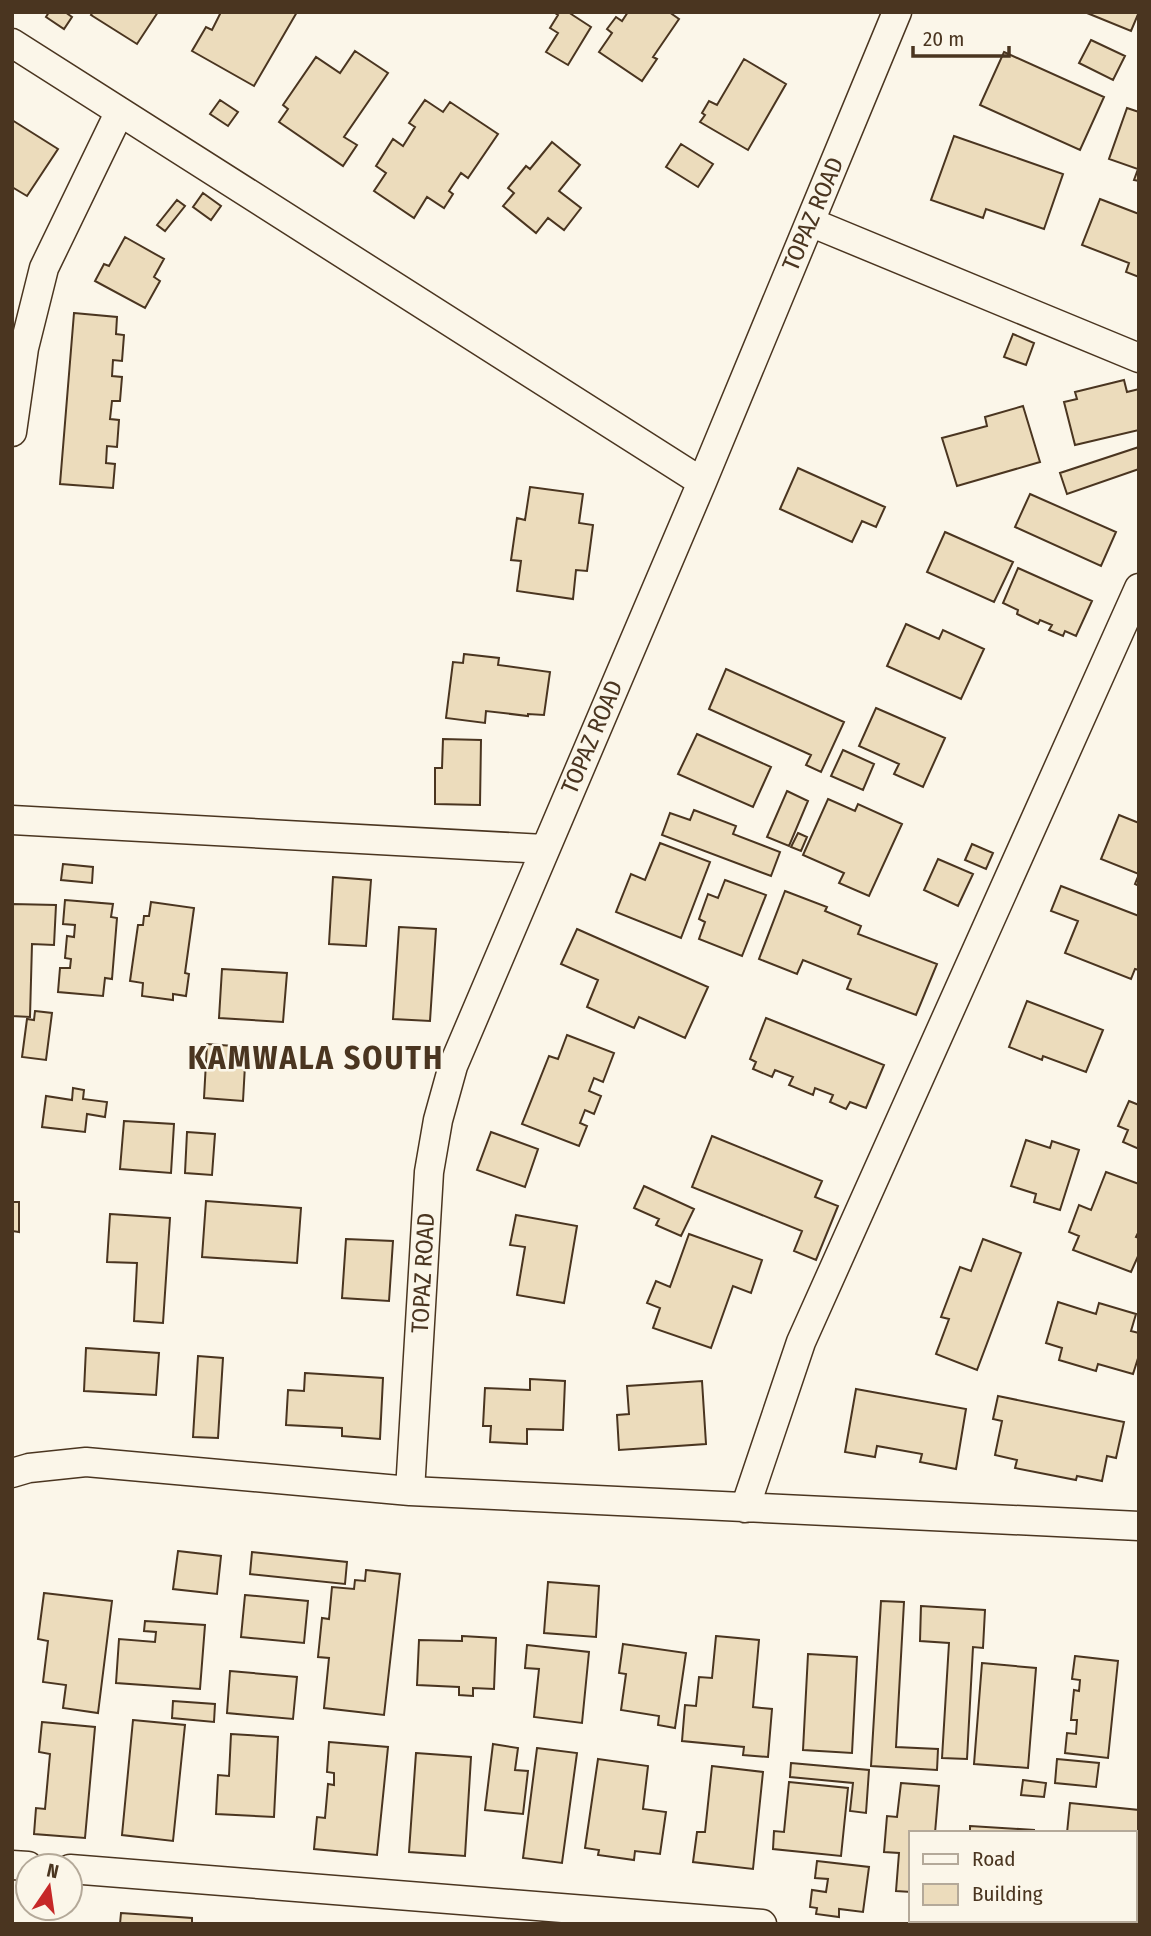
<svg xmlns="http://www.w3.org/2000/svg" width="1151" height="1936" font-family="'Fira Sans Condensed',sans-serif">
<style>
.building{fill:#ecdcbc;stroke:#4a3520;stroke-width:2}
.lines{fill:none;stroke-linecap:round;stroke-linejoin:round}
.street-casing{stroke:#4a3520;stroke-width:31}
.street{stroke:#fbf6e9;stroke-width:28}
.labels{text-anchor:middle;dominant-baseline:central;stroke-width:5;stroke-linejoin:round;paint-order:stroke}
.street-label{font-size:24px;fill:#4a3520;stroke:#fbf6e9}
.district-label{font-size:32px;font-weight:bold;letter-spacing:2px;fill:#4a3520;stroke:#fbf6e9}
</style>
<rect width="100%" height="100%" fill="#fbf6e9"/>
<path class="building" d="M49,12H65L72,17L64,29L46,17Z
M93,12H158L137,44L91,15Z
M221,12H297L254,86L192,51L206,27L212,30Z
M568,12L591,27L568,65L546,52L558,33L550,28L558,15L555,13Z
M628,12H669L679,19L653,57L657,59L642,81L599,52L612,33L607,29L616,17L622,21Z
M1139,12L1131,31L1087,13V12Z
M1091,40L1125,56L1113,80L1079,63Z
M355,51L388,73L344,137L357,145L343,166L279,122L288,109L283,105L316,57L340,73Z
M1004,52L1104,97L1080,150L980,105Z
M744,59L786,84L748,150L700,122L705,115L702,113L709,101L717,105Z
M220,100L238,112L228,126L210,114Z
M425,100L443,112L450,102L498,134L468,178L461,173L449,191L453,194L444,208L427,197L414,218L374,191L386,173L376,166L393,139L403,146L415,127L409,123Z
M1127,108L1139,112V181L1134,180L1138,169L1109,159Z
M12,120L58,149L27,196L12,187Z
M954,136L1063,174L1044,229L986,209L983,218L931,200Z
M552,142L580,165L559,191L581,208L564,230L548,218L536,233L503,206L514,193L508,188L526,166L530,169Z
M681,144L713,164L698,187L666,167Z
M203,193L221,206L211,220L193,207Z
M1100,199L1139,214V277L1126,272L1129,263L1082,245Z
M177,200L185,206L165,231L157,225Z
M125,237L164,259L154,277L160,281L145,308L95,281L104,264L109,266Z
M74,313L117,317L116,334L124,335L122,361L113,360L112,376L122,377L120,401H112L110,419L119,420L117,447L107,446L106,463L115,464L113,488L60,484Z
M1013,334L1034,343L1026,365L1004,357Z
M1124,380L1127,392L1139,389V430L1075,445L1064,402L1077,399L1075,392Z
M1023,406L1040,462L957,486L942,438L987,426L985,417Z
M1139,447V469L1067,494L1060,473Z
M798,468L885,507L876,527L862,521L852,542L780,509Z
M530,487L583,494L579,523L593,525L587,571L576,570L573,599L517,591L521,561L511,560L517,518L525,520Z
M1030,494L1116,532L1101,566L1015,527Z
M945,532L1013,562L994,602L927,572Z
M1018,568L1092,601L1076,636L1065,631L1063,636L1049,630L1052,625L1040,620L1038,624L1017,614L1018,610L1003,603Z
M906,624L939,639L943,630L984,649L961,699L887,666Z
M464,654L499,658L498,665L550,672L544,715L528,714V716L486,711L485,723L446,718L453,662L463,663Z
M726,669L844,722L821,772L806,765L811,755L709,709Z
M876,708L945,738L923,787L894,774L899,764L859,746Z
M697,734L771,767L753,807L678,774Z
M443,739L481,740L480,805L435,804V768H442Z
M843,750L874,764L863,790L831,776Z
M787,791L808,801L789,846L767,837Z
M828,799L855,811L858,804L902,824L869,896L839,883L844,873L803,855Z
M694,810L736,826L733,834L780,852L771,876L662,835L670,813L690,820Z
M1119,815L1139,823V886L1135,884L1139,874L1101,859Z
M798,833L807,837L801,851L791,847Z
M660,843L710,862L681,938L616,912L631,874L645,880Z
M972,844L993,853L986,869L965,860Z
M938,859L973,874L958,906L924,890Z
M63,864L93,867L92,883L61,880Z
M333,877L371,880L366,946L329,944Z
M725,880L766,895L742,956L699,939L705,922L699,919L708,894L718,898Z
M1061,886L1139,916V970L1135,969L1131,979L1065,953L1078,921L1051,911Z
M785,891L827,907L825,911L861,926L858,934L937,964L916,1015L847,989L851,979L803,960L797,974L759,959Z
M65,900L113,904L111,917L117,918L112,979L105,978L103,996L58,992L60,968H70L71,959L65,958L67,936L74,937L75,925L63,924Z
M151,902L194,908L185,973L189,974L186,996L173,994V1000L142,996L143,983L130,981L138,925H143L144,916H149Z
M12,904L56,905L54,945L32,944L30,1017L12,1016Z
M399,927L436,929L430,1021L393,1019Z
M577,929L708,987L685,1038L639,1017L634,1028L587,1007L598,980L561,964Z
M222,969L287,973L283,1022L219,1018Z
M1027,1001L1103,1030L1086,1072L1043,1056L1042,1060L1009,1047Z
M35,1011L52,1013L46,1060L22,1057L27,1019L34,1020Z
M766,1018L884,1065L866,1108L850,1102L846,1109L830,1102L833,1095L815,1088L813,1095L789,1085L793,1077L775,1070L772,1077L753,1069L756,1062L750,1059Z
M567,1035L614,1053L603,1082L594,1078L589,1091L601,1096L594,1114L585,1110L580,1123L587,1126L579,1146L522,1124L549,1056L558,1059Z
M207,1044L246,1047L243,1101L204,1098Z
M73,1088L84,1090L83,1099L107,1102L105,1117L87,1114L85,1132L42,1127L46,1096L72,1100Z
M1129,1101L1139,1105V1149L1123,1142L1128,1130L1118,1126Z
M124,1121L174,1124L171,1173L120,1169Z
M187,1132L215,1134L212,1175L185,1173Z
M491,1132L538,1149L525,1187L477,1170Z
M712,1136L822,1181L815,1197L838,1206L816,1260L794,1251L802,1231L692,1187Z
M1026,1140L1050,1148L1052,1141L1079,1150L1060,1210L1034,1202L1036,1194L1011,1186Z
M1106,1172L1139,1184V1231L1136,1237L1139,1238V1254L1131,1272L1073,1250L1079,1236L1069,1232L1079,1205L1091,1210Z
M644,1186L694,1209L681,1236L656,1225L659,1219L634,1208Z
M206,1201L301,1208L297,1263L202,1257Z
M12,1202H19V1232L12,1231Z
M110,1214L170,1218L163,1323L134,1321L137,1263L107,1262Z
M516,1215L577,1226L564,1303L517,1295L525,1247L510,1245Z
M689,1234L762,1260L751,1293L733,1286L711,1348L653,1328L660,1308L647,1303L656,1281L670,1287Z
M346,1239L393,1241L389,1301L342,1298Z
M983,1239L1021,1253L977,1370L936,1354L949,1319L941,1317L960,1267L971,1271Z
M1058,1302L1096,1314L1099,1303L1136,1314L1131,1331L1139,1333V1355L1133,1374L1098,1364L1096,1371L1059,1360L1062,1348L1046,1343Z
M86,1348L159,1353L156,1395L84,1391Z
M198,1356L223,1358L218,1438L193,1437Z
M305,1373L383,1378L380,1439L342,1436V1428L286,1425L288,1390L304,1391Z
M530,1379L565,1381L563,1430L527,1429V1444L490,1442L491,1426H483L485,1388L530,1390Z
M702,1381L706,1444L619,1450L617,1415L629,1414L627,1386Z
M856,1389L966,1409L956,1469L920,1462L922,1454L877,1446L875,1457L845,1452Z
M998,1396L1124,1422L1116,1458L1107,1456L1102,1481L1077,1476L1076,1480L1015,1468L1017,1460L995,1455L1002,1421L993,1419Z
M178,1551L221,1556L217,1594L173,1589Z
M252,1552L347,1562L345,1584L250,1574Z
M366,1570L400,1574L384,1715L324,1708L329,1658L318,1657L322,1618L329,1619L332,1587L354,1589L355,1580L365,1581Z
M548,1582L599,1586L596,1637L544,1633Z
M44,1593L112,1601L98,1713L63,1708L66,1685L43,1682L48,1641L38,1639Z
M245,1595L308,1601L304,1643L241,1637Z
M881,1601L904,1602L896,1747L938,1749L937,1770L871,1766Z
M921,1606L985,1610L983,1648L973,1647L967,1759L942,1758L949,1643L920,1641Z
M145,1621L205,1625L200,1689L116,1683L119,1639L155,1642L156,1632L144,1631Z
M462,1636L496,1638L494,1689L473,1688V1696L459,1695V1687L417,1685L419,1640L462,1641Z
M716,1636L759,1640L753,1707L772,1709L768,1757L743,1755L744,1747L682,1741L685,1705L696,1706L699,1677L712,1678Z
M623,1644L686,1653L675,1728L658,1725L659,1716L621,1710L626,1674L619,1673Z
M527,1645L589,1652L582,1723L534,1717L539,1669L525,1668Z
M808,1654L857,1657L852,1753L803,1750Z
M1075,1656L1118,1661L1108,1758L1065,1753L1067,1733L1076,1734L1077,1720H1071L1074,1690L1079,1691L1080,1680L1072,1679Z
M982,1663L1036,1668L1028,1768L974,1764Z
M230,1671L297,1677L293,1719L227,1713Z
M173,1701L215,1704L214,1722L172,1718Z
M133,1720L185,1725L173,1841L122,1835Z
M42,1722L95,1727L85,1838L34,1834L36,1808L45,1809L50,1754L39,1752Z
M231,1734L278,1737L274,1817L216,1814L218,1775L229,1776Z
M329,1742L388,1747L377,1855L314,1849L317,1817L325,1818L328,1784L334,1785V1773L327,1772Z
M493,1744L518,1748L515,1770L528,1771L523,1814L485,1810Z
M537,1748L577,1753L562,1863L523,1858Z
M416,1753L471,1757L465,1856L409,1852Z
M598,1759L648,1766L643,1809L666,1812L660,1854L635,1851L634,1860L598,1855L599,1850L585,1848Z
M1057,1759L1099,1763L1096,1787L1055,1783Z
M791,1763L869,1770L866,1813L850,1811L853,1783L790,1777Z
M712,1766L763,1772L753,1869L693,1862L697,1832H705Z
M1023,1780L1046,1783L1044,1797L1021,1795Z
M789,1782L848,1788L841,1856L773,1849L774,1831L784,1832Z
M901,1783L939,1786L935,1833H911V1892L896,1891L899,1853L884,1852L887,1816L897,1817Z
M1070,1803L1139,1810V1924L1098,1920H1135V1833H1067Z
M970,1826L1034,1830V1833H970Z
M817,1861L869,1867L863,1912L839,1909V1917L816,1914L817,1908L810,1907L812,1890L826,1892L828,1879L815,1878Z
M121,1913L192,1918V1924H120Z"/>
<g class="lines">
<defs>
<path id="street" d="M12,43L702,482
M810,222L1139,358
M12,432L24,348L44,268L119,113
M12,820L544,849
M12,1473L29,1468L86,1462L410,1491L1139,1526
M410,1491L429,1172L438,1120L453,1066L702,482L897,12
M745,1508L801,1342L1139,588
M12,1865L28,1866
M70,1869L762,1924"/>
</defs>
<use href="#street" class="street-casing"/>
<use href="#street" class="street"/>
</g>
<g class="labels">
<g class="street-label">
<text transform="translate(813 214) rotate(-67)">TOPAZ ROAD</text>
<text transform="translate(592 737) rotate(-67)">TOPAZ ROAD</text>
<text transform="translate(423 1273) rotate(-87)">TOPAZ ROAD</text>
</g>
<g class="district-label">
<text x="316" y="1058">KAMWALA SOUTH</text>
</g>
</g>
<rect width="1151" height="1936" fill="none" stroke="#4a3520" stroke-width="28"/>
<rect x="909" y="1831" width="228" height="91" fill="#fbf6e9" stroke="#b4a999" stroke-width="2"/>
<rect x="923" y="1854" width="35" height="10" fill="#fbf6e9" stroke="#b4a999" stroke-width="2"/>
<text x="972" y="1866" font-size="21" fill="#4a3520">Road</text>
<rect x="923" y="1884" width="35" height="21" fill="#ecdcbc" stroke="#b4a999" stroke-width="2"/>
<text x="972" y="1901" font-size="21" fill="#4a3520">Building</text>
<g transform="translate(49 1887) rotate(13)"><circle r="33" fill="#fbf6e9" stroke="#b4a999" stroke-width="2"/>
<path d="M0-5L12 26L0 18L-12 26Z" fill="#c62828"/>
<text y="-10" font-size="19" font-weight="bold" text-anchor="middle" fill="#4a3520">N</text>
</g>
<path d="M913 46v10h96v-10" fill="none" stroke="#4a3520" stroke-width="3.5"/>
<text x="923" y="46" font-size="21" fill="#4a3520" stroke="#fbf6e9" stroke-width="5" paint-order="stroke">20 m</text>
</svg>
